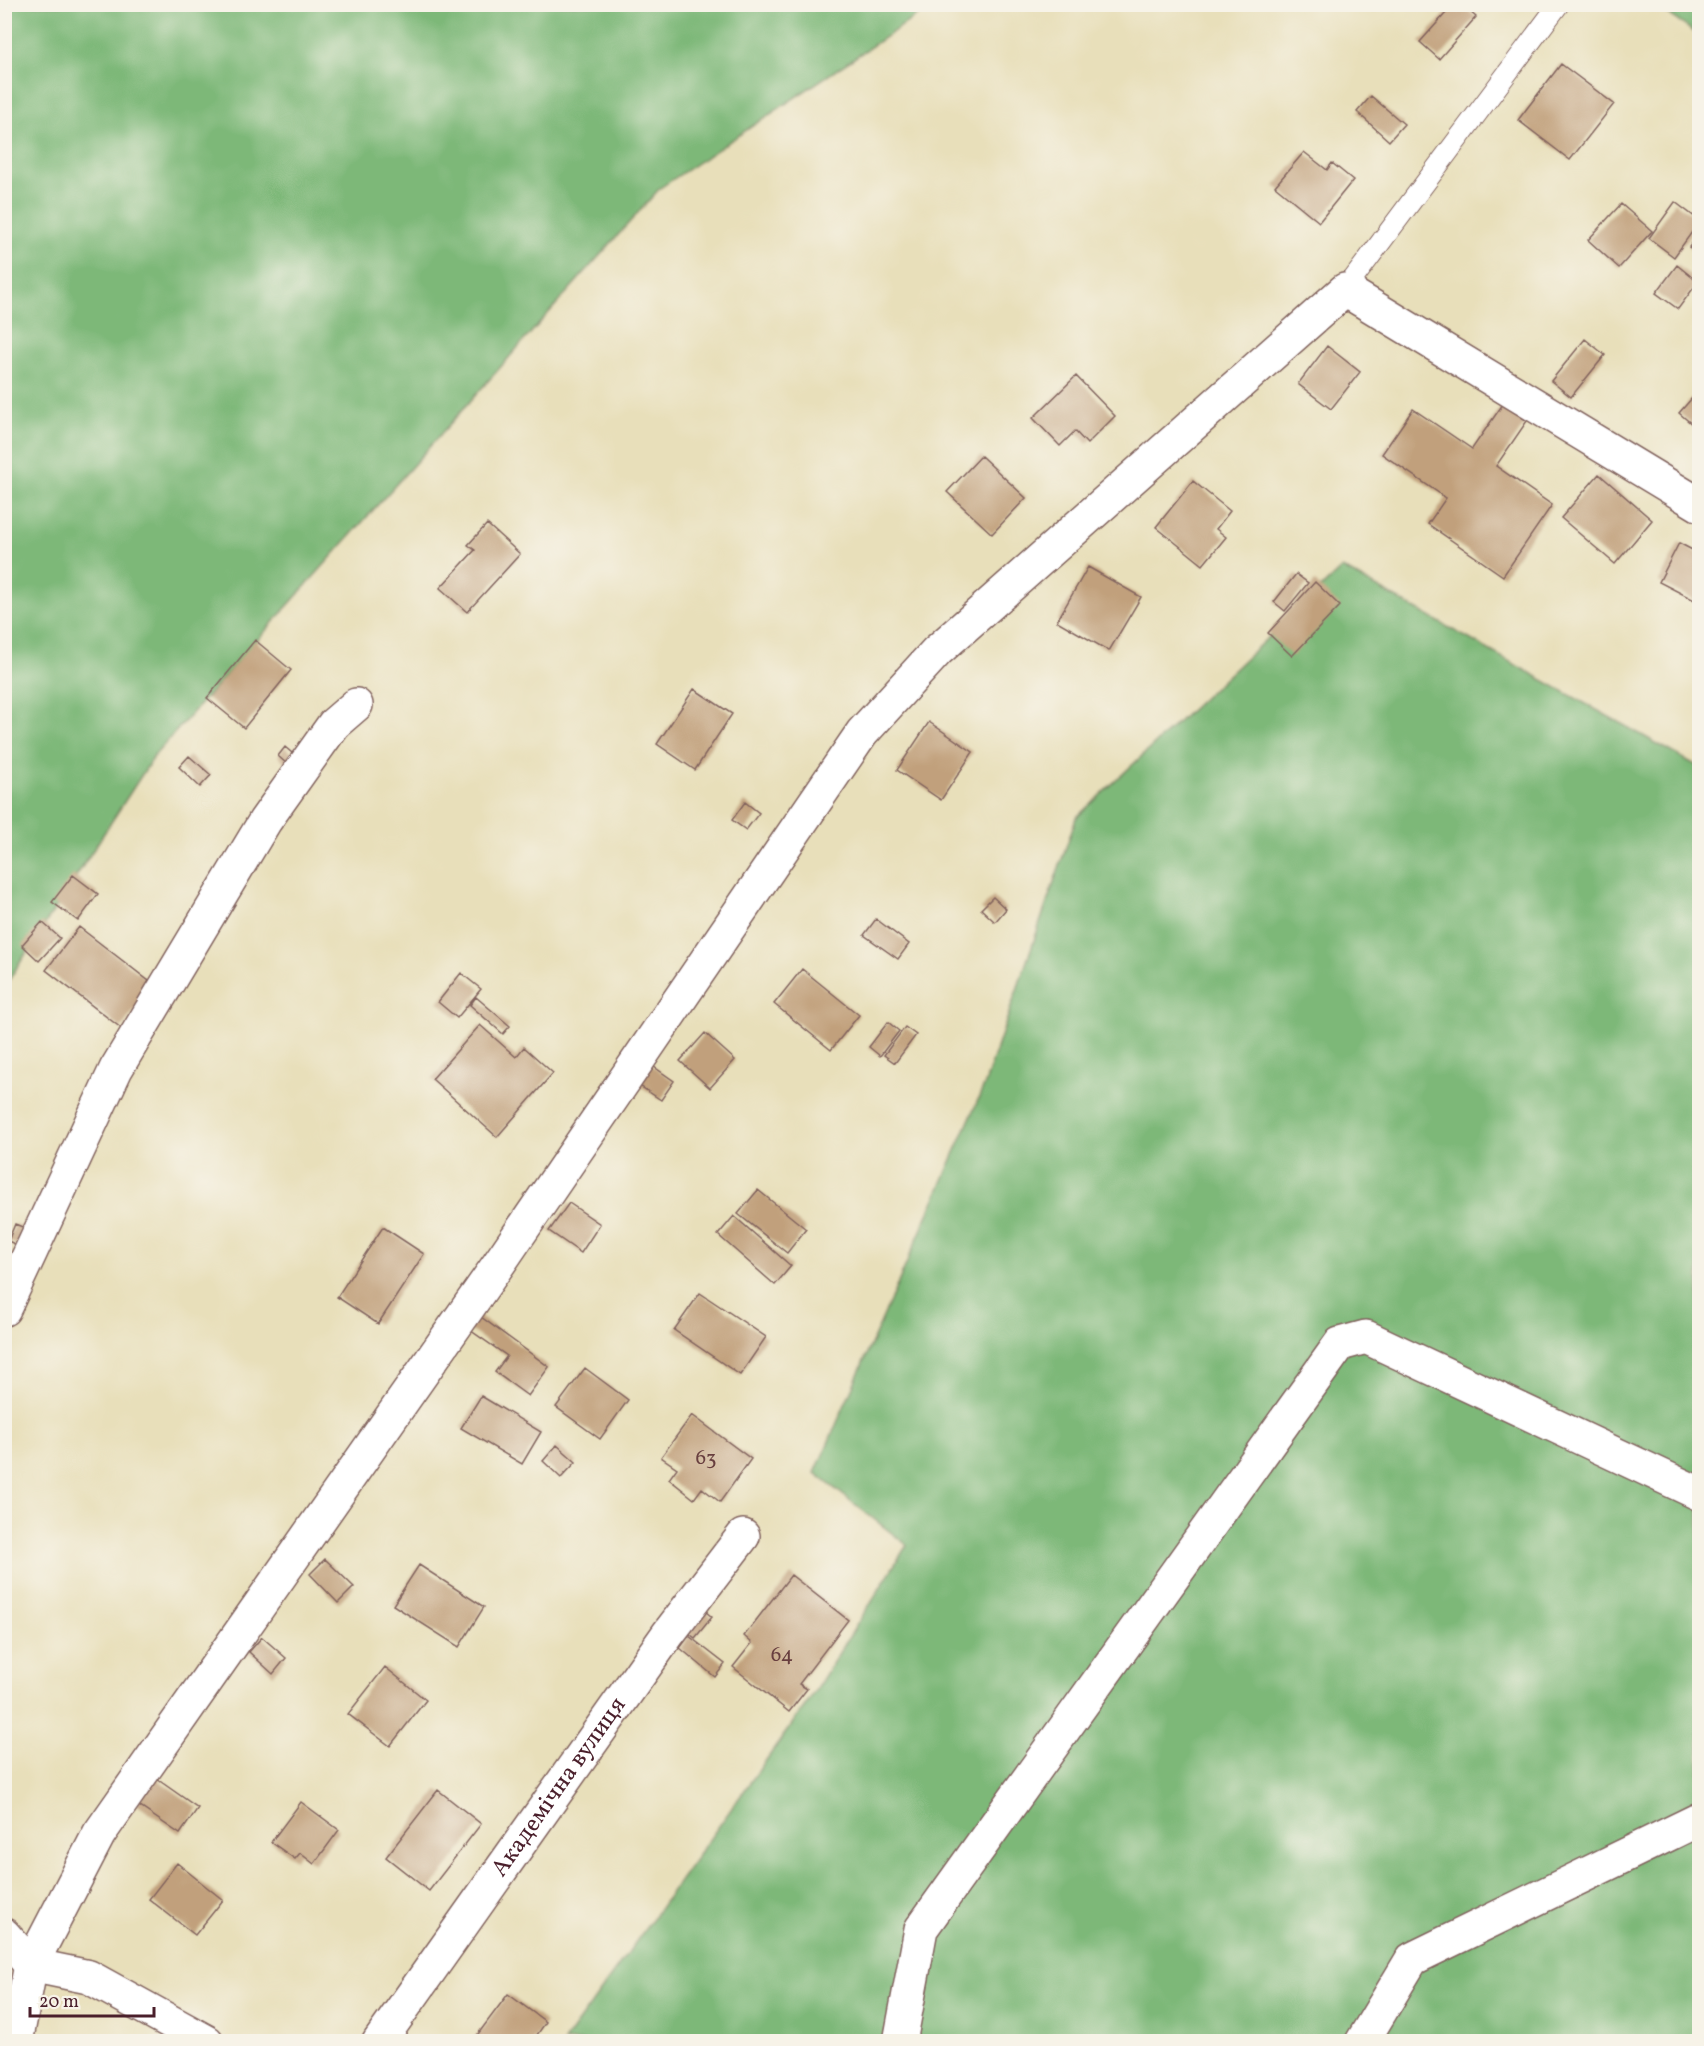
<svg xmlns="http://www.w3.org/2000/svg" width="1704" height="2046" font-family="Vollkorn,serif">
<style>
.forest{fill:#7db878;stroke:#646c52;stroke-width:1.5}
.building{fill:#c1a07b}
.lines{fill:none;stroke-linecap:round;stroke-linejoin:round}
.lane-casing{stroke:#81625d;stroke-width:22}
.street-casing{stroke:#81625d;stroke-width:36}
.lane{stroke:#fff;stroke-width:20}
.street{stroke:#fff;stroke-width:33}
.labels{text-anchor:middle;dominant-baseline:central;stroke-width:6;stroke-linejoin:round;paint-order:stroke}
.number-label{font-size:21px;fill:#683f3f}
.street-label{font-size:24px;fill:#4a1f2b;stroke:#f7f3e8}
</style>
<rect width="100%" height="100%" fill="#f7f3e8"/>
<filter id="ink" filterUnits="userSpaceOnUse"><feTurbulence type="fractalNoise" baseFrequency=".0167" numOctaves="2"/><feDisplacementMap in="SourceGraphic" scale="12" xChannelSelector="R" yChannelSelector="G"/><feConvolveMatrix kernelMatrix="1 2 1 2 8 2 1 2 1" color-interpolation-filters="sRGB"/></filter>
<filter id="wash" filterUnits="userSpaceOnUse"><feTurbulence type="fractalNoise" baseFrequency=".008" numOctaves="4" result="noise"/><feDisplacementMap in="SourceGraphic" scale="24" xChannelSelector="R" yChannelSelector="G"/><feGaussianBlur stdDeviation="1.35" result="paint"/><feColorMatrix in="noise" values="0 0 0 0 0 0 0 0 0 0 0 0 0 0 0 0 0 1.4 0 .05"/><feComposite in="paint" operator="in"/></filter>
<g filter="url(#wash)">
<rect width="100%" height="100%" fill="#e8dfba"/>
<path class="forest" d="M5,5H933L660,188L154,756L5,986Z
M1654,5H1699V35Z
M1342,568L1699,767V2041L564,2042L810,1699L907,1545L815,1473L984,1086L1076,818Z"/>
<g id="blocks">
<path class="building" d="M1454,4H1461L1476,17L1439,59L1420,42Z
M1561,64L1614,104L1570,160L1518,120Z
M1371,96L1404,124L1389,141L1357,112Z
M1304,152L1327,170L1332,163L1353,180L1319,222L1275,186Z
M1675,202L1700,221L1674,257L1649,238Z
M1621,204L1652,231L1619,268L1588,240Z
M1700,234V255L1689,247Z
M1677,265L1698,282L1678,309L1656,293Z
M1585,339L1605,355L1571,397L1551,381Z
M1327,346L1360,372L1331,409L1298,384Z
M1076,376L1115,416L1087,444L1075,431L1060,446L1033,418Z
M1700,389V431L1679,413Z
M1503,404L1527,421L1496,466L1552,505L1503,576L1428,524L1446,498L1382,454L1413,409L1472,449Z
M981,456L1026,498L992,534L947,492Z
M1599,474L1652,520L1615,564L1561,518Z
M1193,481L1230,511L1216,529L1226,537L1203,565L1156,527Z
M487,524L520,554L467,612L440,588L475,550L468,545Z
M1679,543L1700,554V603L1659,582Z
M1088,567L1141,597L1109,651L1057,621Z
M1296,574L1308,583L1285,611L1274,602Z
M1315,582L1340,606L1292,656L1268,633Z
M255,640L291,670L244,728L207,698Z
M694,689L732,714L695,770L657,744Z
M929,722L973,752L941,800L897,770Z
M285,747L305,764L297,773L278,756Z
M189,756L211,775L200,787L179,767Z
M745,802L759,813L746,830L732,820Z
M73,875L98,894L78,921L52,902Z
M993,897L1006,909L995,922L981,909Z
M876,919L909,944L898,959L864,935Z
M42,922L60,938L39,961L22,945Z
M79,927L154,985L121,1028L46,970Z
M802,969L859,1015L831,1050L774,1004Z
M461,973L481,989L457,1018L438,1002Z
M476,997L510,1026L503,1034L470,1005Z
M888,1022L899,1031L880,1056L869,1047Z
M480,1025L516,1057L524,1047L553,1073L497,1137L432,1079Z
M905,1027L916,1035L895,1063L884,1055Z
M705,1033L735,1060L710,1088L680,1061Z
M647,1062L674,1081L661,1100L634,1082Z
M758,1190L806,1229L787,1253L738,1214Z
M569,1203L600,1224L581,1253L549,1231Z
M734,1216L791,1266L775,1285L718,1235Z
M15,1224L35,1232L28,1250L8,1241Z
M383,1227L424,1254L378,1324L337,1297Z
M700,1293L766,1337L740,1375L674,1330Z
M477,1314L549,1367L528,1396L495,1372L507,1356L467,1328Z
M585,1368L628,1400L600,1439L556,1407Z
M481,1396L541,1432L522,1464L461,1428Z
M692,1415L751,1459L720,1502L702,1488L694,1499L669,1479L677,1468L661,1457Z
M557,1445L576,1462L561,1478L543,1461Z
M325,1559L354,1587L338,1603L310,1574Z
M419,1565L484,1607L459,1647L393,1605Z
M791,1575L848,1620L799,1684L807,1689L789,1712L733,1667L752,1643L744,1636Z
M698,1605L712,1617L695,1638L681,1627Z
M689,1636L725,1664L715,1677L680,1648Z
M262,1637L286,1658L273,1674L249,1652Z
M385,1667L426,1700L390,1746L348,1714Z
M154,1777L198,1808L180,1834L136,1804Z
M438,1790L481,1824L429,1891L386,1857Z
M301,1802L339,1830L314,1864L300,1853L295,1859L271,1842Z
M177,1863L223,1900L195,1935L149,1899Z
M508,1994L546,2022L532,2042H472Z"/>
</g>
</g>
<g filter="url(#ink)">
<use href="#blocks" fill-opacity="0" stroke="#81625d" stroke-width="1.5"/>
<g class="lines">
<defs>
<path id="lane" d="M1345,290L1559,4"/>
<g id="street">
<path d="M4,1309L116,1069L265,821L334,724L356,705"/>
<path d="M4,1935L31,1965L89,1977L207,2042"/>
<path d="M16,2042L31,1965L99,1834L498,1265L862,733L937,651L1345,290L1700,505"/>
<path id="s1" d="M379,2042L668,1634L743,1536"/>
<path d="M900,2042L921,1929L1340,1344L1366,1337L1700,1494"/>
<path d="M1362,2042L1412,1959L1700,1819"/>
</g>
</defs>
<use href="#lane" class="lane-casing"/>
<use href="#street" class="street-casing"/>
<use href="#lane" class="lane"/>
<use href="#street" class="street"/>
</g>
</g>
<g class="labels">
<g class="number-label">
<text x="706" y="1458">63</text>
<text x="782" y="1655">64</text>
</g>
<g class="street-label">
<text stroke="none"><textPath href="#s1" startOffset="312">Академічна вулиця</textPath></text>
</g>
</g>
<rect width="1704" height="2046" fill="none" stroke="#f7f3e8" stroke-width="24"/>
<path d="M30 2007v9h124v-9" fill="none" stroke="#4a1f2b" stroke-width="3"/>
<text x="39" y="2007" font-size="18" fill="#4a1f2b" stroke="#f7f3e8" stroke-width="4.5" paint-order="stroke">20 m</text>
</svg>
